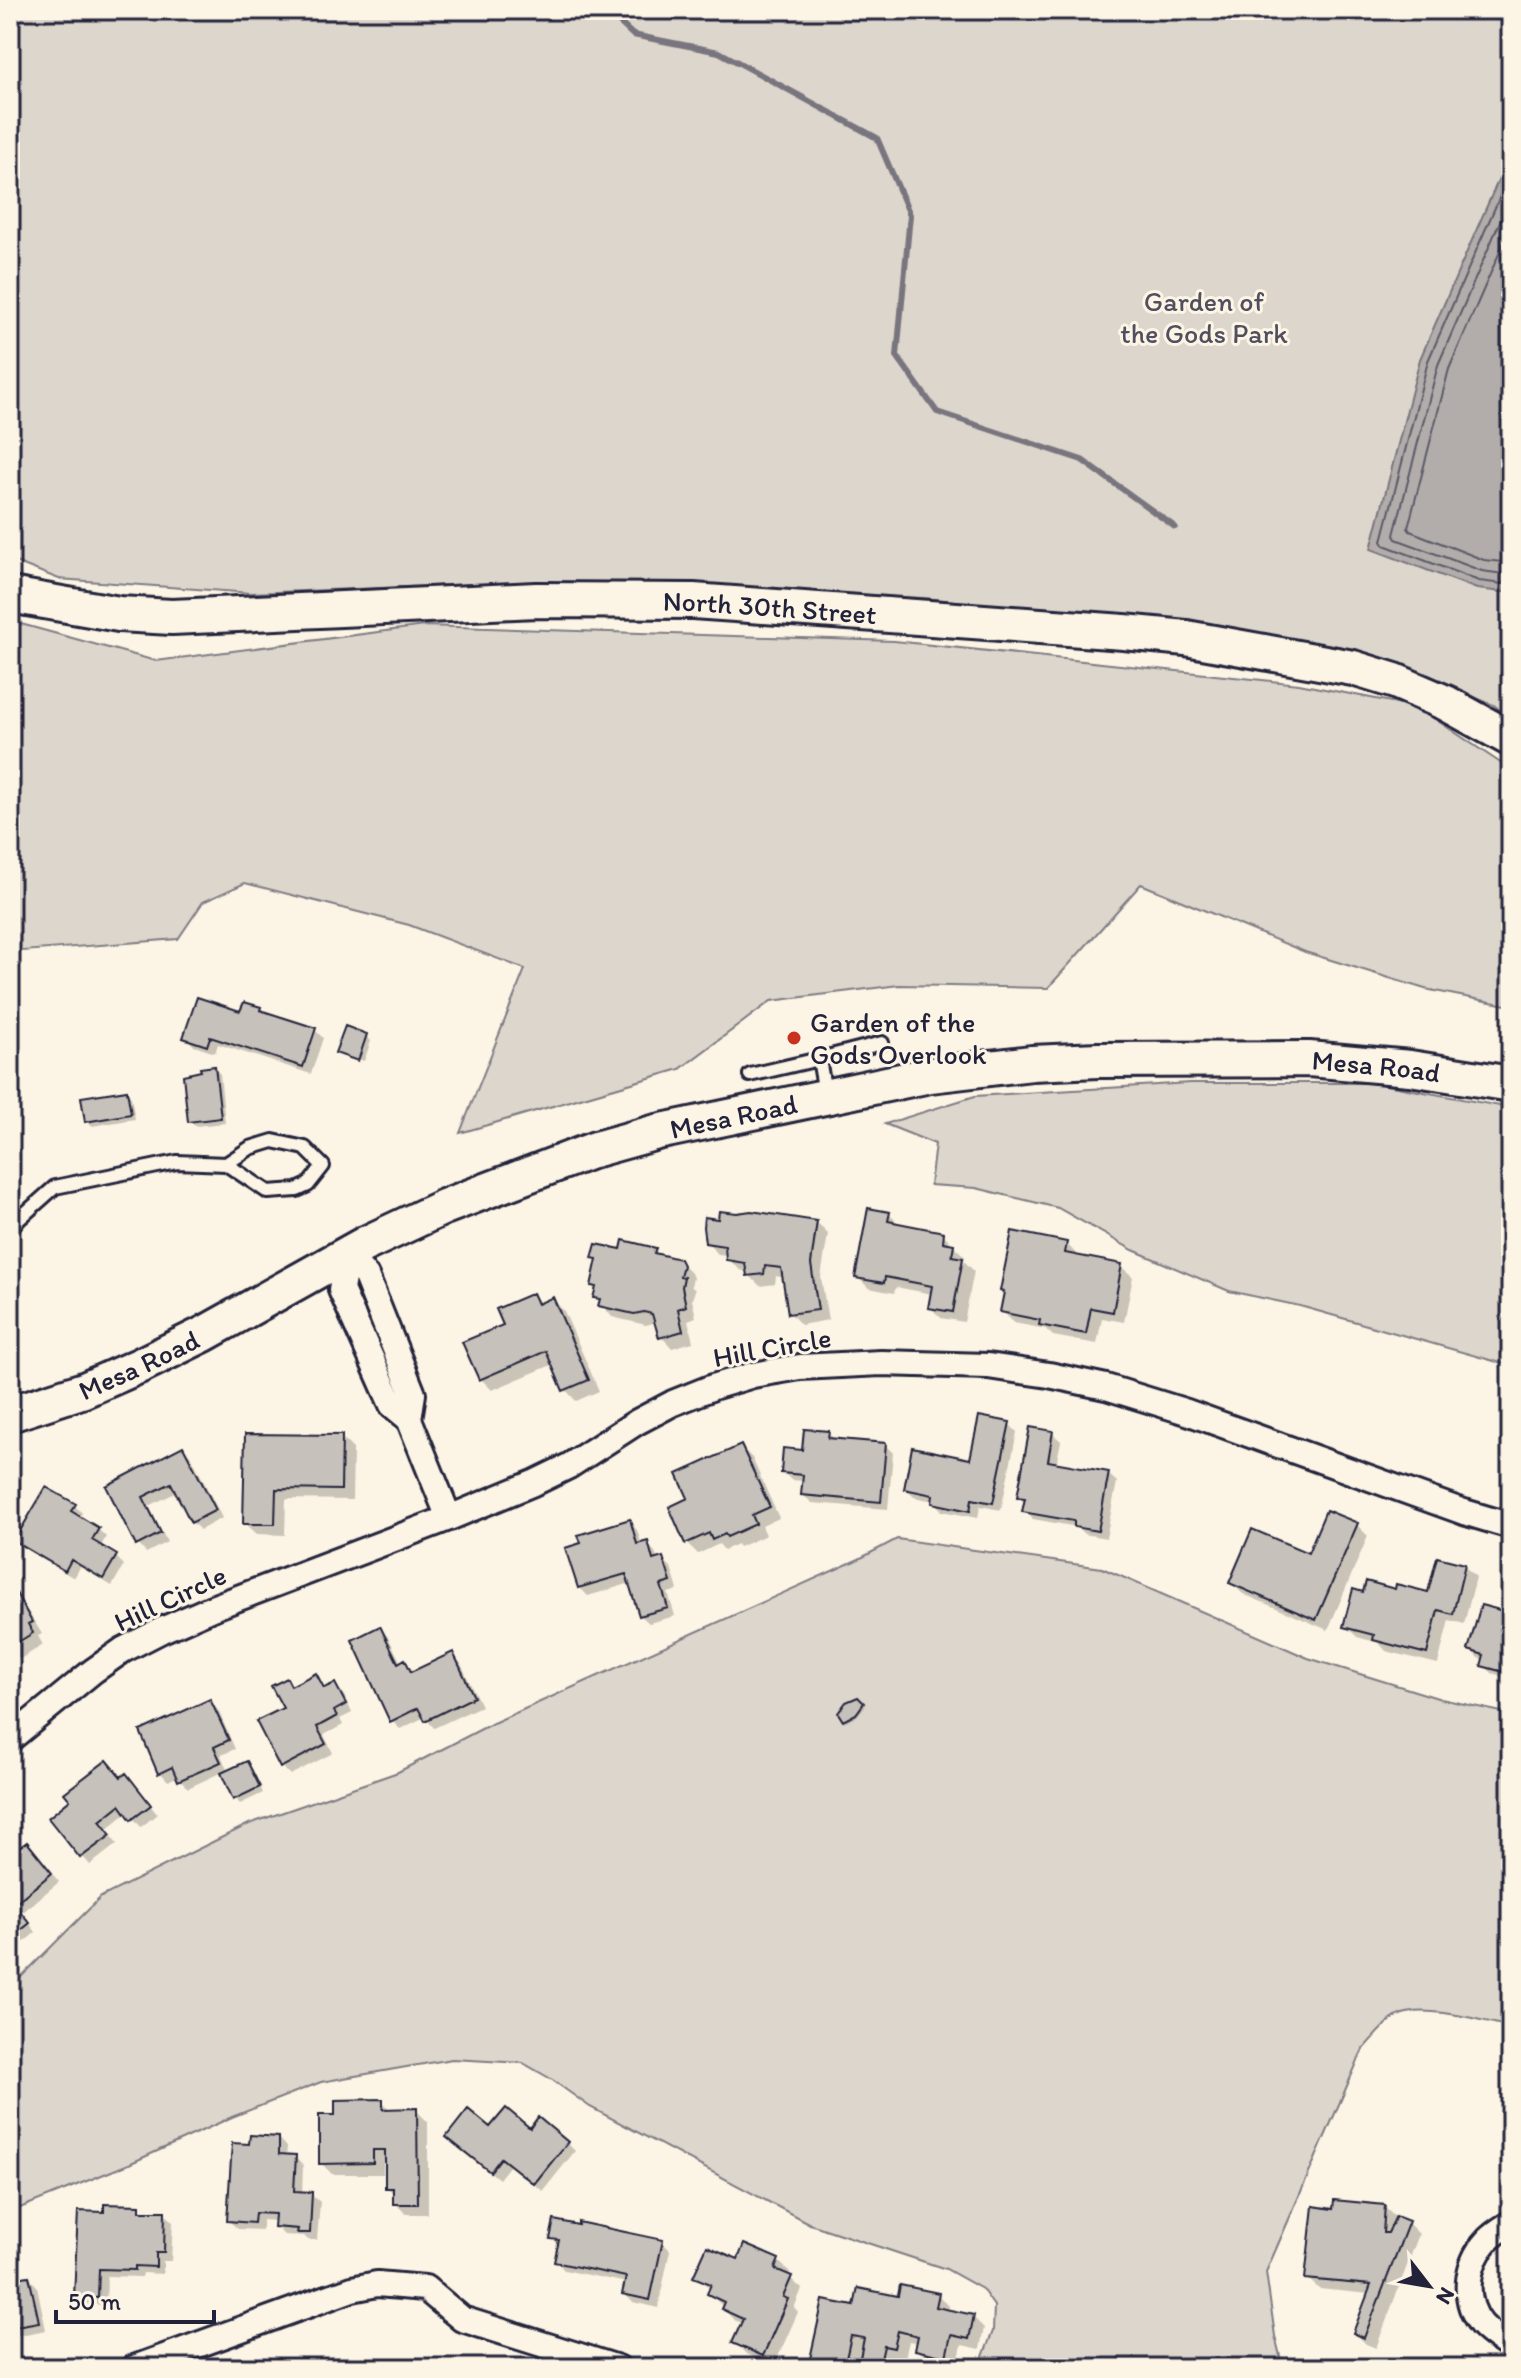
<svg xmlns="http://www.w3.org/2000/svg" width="1521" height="2378" font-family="Itim,sans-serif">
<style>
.green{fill:#dcd6cc;stroke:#7f7c84;stroke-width:2}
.water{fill:#b2adab;stroke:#78757e;stroke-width:2}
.shadow{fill:#0003}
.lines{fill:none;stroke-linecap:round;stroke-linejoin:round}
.shore{stroke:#5c5a68;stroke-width:2}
.stream{stroke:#78757e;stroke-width:6}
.building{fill:#c6c1bb;stroke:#22223b;stroke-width:2}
.lane-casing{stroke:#22223b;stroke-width:18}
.street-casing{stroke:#22223b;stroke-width:30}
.secondary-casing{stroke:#22223b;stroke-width:40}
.lane{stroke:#fcf5e5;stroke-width:12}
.street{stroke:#fcf5e5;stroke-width:24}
.secondary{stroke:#fcf5e5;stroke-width:34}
.poi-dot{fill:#c8321e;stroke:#fcf5e5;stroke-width:3}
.labels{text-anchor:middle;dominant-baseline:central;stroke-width:6;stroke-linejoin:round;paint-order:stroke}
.park-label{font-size:28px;fill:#504f5f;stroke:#fcf5e5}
.street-label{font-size:28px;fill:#22223b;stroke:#fcf5e5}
.poi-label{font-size:28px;fill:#22223b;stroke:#fcf5e5;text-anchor:start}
</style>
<rect width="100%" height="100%" fill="#fcf5e5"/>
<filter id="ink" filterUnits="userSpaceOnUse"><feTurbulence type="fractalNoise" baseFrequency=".0125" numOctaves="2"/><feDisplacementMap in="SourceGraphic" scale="16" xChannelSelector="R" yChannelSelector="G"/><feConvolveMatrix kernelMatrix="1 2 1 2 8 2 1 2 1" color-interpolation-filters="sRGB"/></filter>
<g filter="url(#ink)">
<path class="green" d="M10,10H1511V719L1494,705L1357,650L1225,627L924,598L510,583L251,593L59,579L10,560Z
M10,621L156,661L424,626L894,641L1299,684L1417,707L1511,770V1006L1425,989L1305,952L1141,884L1048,988L899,985L771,1001L680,1069L460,1133L525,969L409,925L245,883L203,902L178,939L10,952Z
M1190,1083H1375L1511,1108V1366L1300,1306L1229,1291L1133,1250L1058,1208L976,1188L930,1185L935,1144L885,1124L975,1096Z
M897,1539L1102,1568L1308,1658L1441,1699L1511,1714V2027C1483,2021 1426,2004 1400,2015C1385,2022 1374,2037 1363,2049L1266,2272L1275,2336L1283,2368H975L980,2364L993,2331L994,2306L982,2289L946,2269L810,2224L590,2107L551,2079L523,2063L452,2059L321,2082L232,2117L129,2164L10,2212V1988L101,1897L249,1824L398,1772L493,1723L859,1559Z"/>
<path class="water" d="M1511,151V593L1477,589L1371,549L1420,359Z"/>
<path class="shadow" d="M260,1009L264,1014L315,1030L323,1038L311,1074L218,1044L215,1053L194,1046L186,1037L242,1014Z
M366,1036L371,1041L364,1061L341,1053V1056L338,1052Z
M215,1069L220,1074L225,1123L195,1126L190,1121L203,1073Z
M126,1092L131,1097L135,1119L92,1126L87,1121Z
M889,1214L901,1226L943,1234L965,1257L964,1261L974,1271L964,1322L941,1318L930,1307L932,1294L896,1287L894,1293L869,1288L857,1277Z
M817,1223L828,1234L821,1277L828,1320L801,1325L790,1313L784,1278L776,1276L775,1284L760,1286L749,1275L748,1272L740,1270L728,1259V1255L718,1254L707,1242Z
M1066,1243L1077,1255V1257L1121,1266L1133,1277L1124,1322L1102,1318L1097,1344L1053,1336L1046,1329L1014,1323L1002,1311Z
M655,1250L662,1257L679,1261L691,1273L693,1278L691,1286L695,1290L692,1300L696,1317L688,1320L693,1342L672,1348L661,1336L657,1322L646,1325L612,1317L596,1297L597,1289L593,1285L598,1262L594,1258L622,1252Z
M533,1295L542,1304L553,1300L564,1311L599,1391L576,1401L565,1389L554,1364L492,1390L481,1379Z
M1009,1424L1017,1432L1001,1510L980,1506L978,1518L942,1511L934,1501L914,1497L906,1489L972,1461Z
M828,1433L836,1441L885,1445L893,1453L888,1509L812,1503L803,1495L804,1481L791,1480L783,1472Z
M1052,1433L1061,1441L1056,1465L1108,1474L1117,1482L1106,1538L1084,1534L1077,1527L1033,1519L1025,1511L1026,1503L1019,1496Z
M247,1436L341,1437L353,1449L352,1500L286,1499L285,1535L257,1534L245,1523Z
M741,1447L752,1458L779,1518L762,1526L766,1535L739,1547L737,1544L724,1550L719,1544L698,1554L687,1543L690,1499Z
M183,1448L191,1456L222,1518L200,1530L192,1522L177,1492L149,1506L167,1542L146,1553L138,1544L108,1486Z
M74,1505L82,1513L79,1519L98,1529L106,1537L100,1548L116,1557L124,1565L112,1586L80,1567L74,1578L25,1549L17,1541Z
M629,1522L637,1530L642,1545L647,1544L655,1552L658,1560L662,1559L671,1567L678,1590L668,1593L675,1616L649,1623L640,1615L631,1583L588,1596L579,1587Z
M1356,1524L1368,1536L1328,1630L1243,1594L1231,1583L1309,1555Z
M1464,1566L1476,1577L1464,1624L1449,1620L1438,1664L1386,1651L1379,1643L1357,1637L1346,1626L1365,1594L1397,1591L1429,1594Z
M10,1583L42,1634L38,1636L43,1645L20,1659L10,1649Z
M1511,1616V1679L1492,1673L1484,1665L1485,1660L1478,1658L1470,1649Z
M380,1629L388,1637L401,1663L405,1661L414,1673L452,1654L460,1662L481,1706L434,1728L425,1717L400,1729L392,1721Z
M316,1676L326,1689L334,1685L343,1693L352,1713L340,1719L343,1725L324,1735L333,1753L290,1775L282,1767L286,1680L293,1687Z
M858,1699L865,1706L857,1716L846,1722L840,1713Z
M210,1702L218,1710L235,1749L221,1755L228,1772L247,1763L252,1768L263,1793L240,1804L235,1798L222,1772L188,1788L178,1776L168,1781L160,1772Z
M134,1784L157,1814L141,1827L128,1812L106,1830L117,1844L90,1865L51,1818Z
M35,1852L59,1882L21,1913L36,1932L16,1949L10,1943V1858Z
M382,2101L391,2111L416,2110L428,2122V2214H406L395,2203V2195L387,2187V2161H383V2174H332L321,2163L337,2117Z
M491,2129L530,2130L567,2143L575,2151L543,2191L510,2165L499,2179L456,2145Z
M279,2138L287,2147L286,2157H295L303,2166L302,2194H311L320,2202L317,2240H308L304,2236L284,2235L276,2227V2221L262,2220V2230L238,2229L229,2221L251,2146Z
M139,2207L145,2213H165L173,2222L171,2261H163V2274L143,2273L142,2277L107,2276L106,2305L85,2304L76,2296Z
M1384,2207L1395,2217L1408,2223L1419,2234L1376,2348L1366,2344L1355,2333L1370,2294L1319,2289L1307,2278L1335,2211Z
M552,2238L662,2242L670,2250L658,2308L633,2302L624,2294L627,2283L564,2270L556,2261L560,2246Z
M739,2261H778L790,2272L788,2276L802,2289L794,2308L798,2312L774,2366L746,2354L735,2342L743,2324L734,2320L723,2309L724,2307L709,2294L711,2289L696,2276Z
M29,2278L37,2286L46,2330L10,2337V2281Z
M938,2295L949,2306L948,2311L973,2317L984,2328L980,2349L962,2345L957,2367L929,2360L917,2349L919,2343L909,2341L905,2358L895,2356L892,2368H810L855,2309L899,2299Z"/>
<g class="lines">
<path class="shore" d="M1511,171L1428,361L1382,541L1384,545L1479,581L1511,585
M1511,196L1438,365L1394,535L1396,539L1482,571L1511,575
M1511,226L1449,369L1408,528L1410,531L1484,560L1511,563"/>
<path class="stream" d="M606,10L633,35L719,52L877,138L910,215L897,356L937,412L1082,460L1175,527"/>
</g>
<path class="building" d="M197,997L240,1011L244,1002L261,1007L260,1010L316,1028L303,1067L210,1037L207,1046L183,1038Z
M345,1026L367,1034L358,1061L335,1053Z
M215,1066L221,1118L188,1122L183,1075L201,1071L200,1068Z
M127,1090L131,1114L85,1122L81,1097Z
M868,1208L890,1212L888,1221L944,1232L943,1242L954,1244L952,1256L963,1258L953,1312L928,1308L932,1286L885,1277L884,1283L855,1278Z
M719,1211L737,1213L751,1211L817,1221L811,1264L818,1310L788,1314L781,1268L765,1266L764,1274L747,1276L745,1263L726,1260L725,1246L705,1243L703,1227L704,1217L718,1219Z
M1012,1231L1067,1242L1065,1253L1122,1264L1113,1312L1091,1308L1086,1334L1039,1325L1040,1320L1000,1312L1004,1292L1000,1291Z
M623,1240L656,1248L654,1253L680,1259L683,1265L680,1276L684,1277L682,1287L686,1306L678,1309L683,1331L659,1338L652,1314L644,1312L634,1314L598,1306L600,1299L593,1298L596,1287L591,1286L597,1259L592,1258L596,1244L621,1249Z
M533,1293L538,1304L553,1297L589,1380L563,1391L546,1351L479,1380L462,1342L503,1325L496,1309Z
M979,1416L1010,1422L993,1503L972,1499L970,1511L932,1503L933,1495L904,1489L912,1447L970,1459Z
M1030,1427L1053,1431L1048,1461L1109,1472L1098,1531L1074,1527V1521L1022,1512L1025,1498L1017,1497Z
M804,1429L829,1431L828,1438L886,1443L881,1502L801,1495L803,1475L781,1473L783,1448L802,1450Z
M245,1434L342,1435L341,1490L276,1489L275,1524H243Z
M741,1445L770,1507L752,1515L756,1524L727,1537L725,1534L712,1540L709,1533L685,1544L669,1507L688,1498L677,1474Z
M183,1446L216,1510L191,1523L171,1483L143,1497L161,1533L136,1546L106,1486Z
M46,1487L76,1504L71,1511L99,1528L92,1540L117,1555L103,1579L71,1560L65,1571L14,1541Z
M1326,1510L1358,1523L1316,1620L1229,1583L1252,1529L1308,1553Z
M630,1519L637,1544L648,1541L653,1560L663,1557L671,1582L661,1585L668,1608L639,1616L626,1574L578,1588L565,1548L581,1543L578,1535Z
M1437,1557L1465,1564L1453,1614L1438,1610L1427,1654L1373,1640L1374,1635L1343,1627L1353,1589L1363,1592L1366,1581L1395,1589L1396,1584L1428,1592Z
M10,1588L14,1595L16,1593L32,1622L28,1624L33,1633L10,1647Z
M1481,1605L1511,1613V1665L1508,1673L1481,1666L1484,1655L1468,1650Z
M380,1626L398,1663L405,1659L411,1672L453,1652L474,1697L425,1721L418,1708L390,1722L352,1640Z
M316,1673L324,1688L335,1683L346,1704L334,1711L337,1716L317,1727L326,1744L280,1768L256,1721L283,1708L271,1686L287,1678L291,1686Z
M858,1697L864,1703L856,1714L843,1721L838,1713L846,1702Z
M210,1699L229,1740L214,1747L221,1762L178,1781L172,1767L158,1774L140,1731Z
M107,1760L121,1777L126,1773L151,1805L131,1820L120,1805L100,1821L111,1835L80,1858L48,1818L70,1800L64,1793Z
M247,1761L260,1787L233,1800L221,1773Z
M27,1842L52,1873L14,1904L30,1923L10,1939V1855Z
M383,2099V2109L417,2108L418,2204H393V2188H385V2150H373V2163L319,2164V2115H335V2100Z
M506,2108L530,2128L538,2117L568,2142L534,2184L501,2158L490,2172L446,2137L468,2109L490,2127Z
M250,2135L279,2137V2154L296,2155L294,2191L312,2192L310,2233H297L298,2229L274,2227L275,2214L255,2213L254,2223L227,2221L232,2143L249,2144Z
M1334,2200L1385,2205L1383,2233H1388L1396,2216L1409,2221L1364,2338L1353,2333L1371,2285L1305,2279L1313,2206L1333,2209Z
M104,2204L140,2205V2211H165L164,2253H156V2267L135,2266V2270L99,2269L98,2298L74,2297L78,2211L104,2212Z
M554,2220L578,2225V2222L663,2240L650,2300L622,2294L626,2277L554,2262L559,2240L550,2239Z
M744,2244L779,2259L775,2269L792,2276L783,2297L788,2299L763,2356L732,2343L743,2319L721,2309L724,2302L707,2294L711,2284L693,2277L707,2246L738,2259Z
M29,2276L39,2322L10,2327V2279Z
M900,2285L939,2293L936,2307L974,2315L969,2339L951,2335L946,2357L915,2350L918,2336L898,2331L894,2348L884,2346L879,2368H858L864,2338L851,2336L844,2368H808L823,2300L854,2306L858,2288L898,2296Z"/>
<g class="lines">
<defs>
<path id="lane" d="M750,1075L819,1059
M825,1093L819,1059L882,1043
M10,1230L19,1219L55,1187L177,1162L226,1164L250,1148L273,1141L305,1148L323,1166L308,1185L297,1190L268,1192L226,1164"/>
<path id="street" d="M347,1254L366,1276L413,1394L409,1419L449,1518
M347,1254L341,1290L392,1405L409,1419
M10,1739L93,1671L123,1650L162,1630L212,1608L449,1518L536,1482L569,1466L637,1422L673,1403L713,1387L753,1375L800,1367L881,1363L988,1366L1049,1375L1106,1387L1187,1412L1464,1512L1511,1526
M1511,2223C1503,2228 1492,2234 1486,2242C1466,2264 1462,2300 1481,2324C1489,2333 1500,2340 1511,2347
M134,2368L352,2289L377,2284L425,2288L462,2319L618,2368"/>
<g id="secondary">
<path id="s1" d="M10,595L119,614L172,617L536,600L693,601L1124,632L1186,638L1353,668L1395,681L1446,703L1511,739"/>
<path id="s2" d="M10,1414L84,1390L141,1365L204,1334L365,1244L444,1207L596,1149L657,1132L930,1075L1032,1063L1098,1060L1309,1059L1410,1068L1511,1084"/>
</g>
</defs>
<use href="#lane" class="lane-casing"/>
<use href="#street" class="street-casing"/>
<use href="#secondary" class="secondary-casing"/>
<use href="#lane" class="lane"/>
<use href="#street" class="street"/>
<use href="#secondary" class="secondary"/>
</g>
</g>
<circle class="poi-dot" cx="794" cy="1038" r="8"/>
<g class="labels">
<g class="park-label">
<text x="1204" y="301">Garden of<tspan x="1204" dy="32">the Gods Park</tspan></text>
</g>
<g class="street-label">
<text stroke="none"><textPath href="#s1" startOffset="762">North 30th Street</textPath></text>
<text stroke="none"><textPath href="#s2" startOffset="1434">Mesa Road</textPath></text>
<text stroke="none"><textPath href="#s2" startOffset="786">Mesa Road</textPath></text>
<text transform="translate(772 1347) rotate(-10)">Hill Circle</text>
<text stroke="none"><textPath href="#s2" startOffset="138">Mesa Road</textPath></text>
<text transform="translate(170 1598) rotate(-25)">Hill Circle</text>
</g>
<g class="poi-label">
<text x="810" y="1022">Garden of the<tspan x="810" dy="32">Gods Overlook</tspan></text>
</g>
</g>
<rect width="1521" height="2378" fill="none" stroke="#fcf5e5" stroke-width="40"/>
<rect x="20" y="20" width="1481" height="2338" fill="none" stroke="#22223b" stroke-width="3" filter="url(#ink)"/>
<g transform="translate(1429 2286) rotate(121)" stroke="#fcf5e5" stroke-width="6" paint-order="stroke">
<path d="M0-6L14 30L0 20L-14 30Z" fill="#22223b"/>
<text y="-12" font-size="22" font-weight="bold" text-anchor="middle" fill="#22223b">N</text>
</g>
<path d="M56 2310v12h158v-12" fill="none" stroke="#22223b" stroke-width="4"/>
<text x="68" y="2310" font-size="24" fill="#22223b" stroke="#fcf5e5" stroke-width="6" paint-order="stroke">50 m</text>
</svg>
